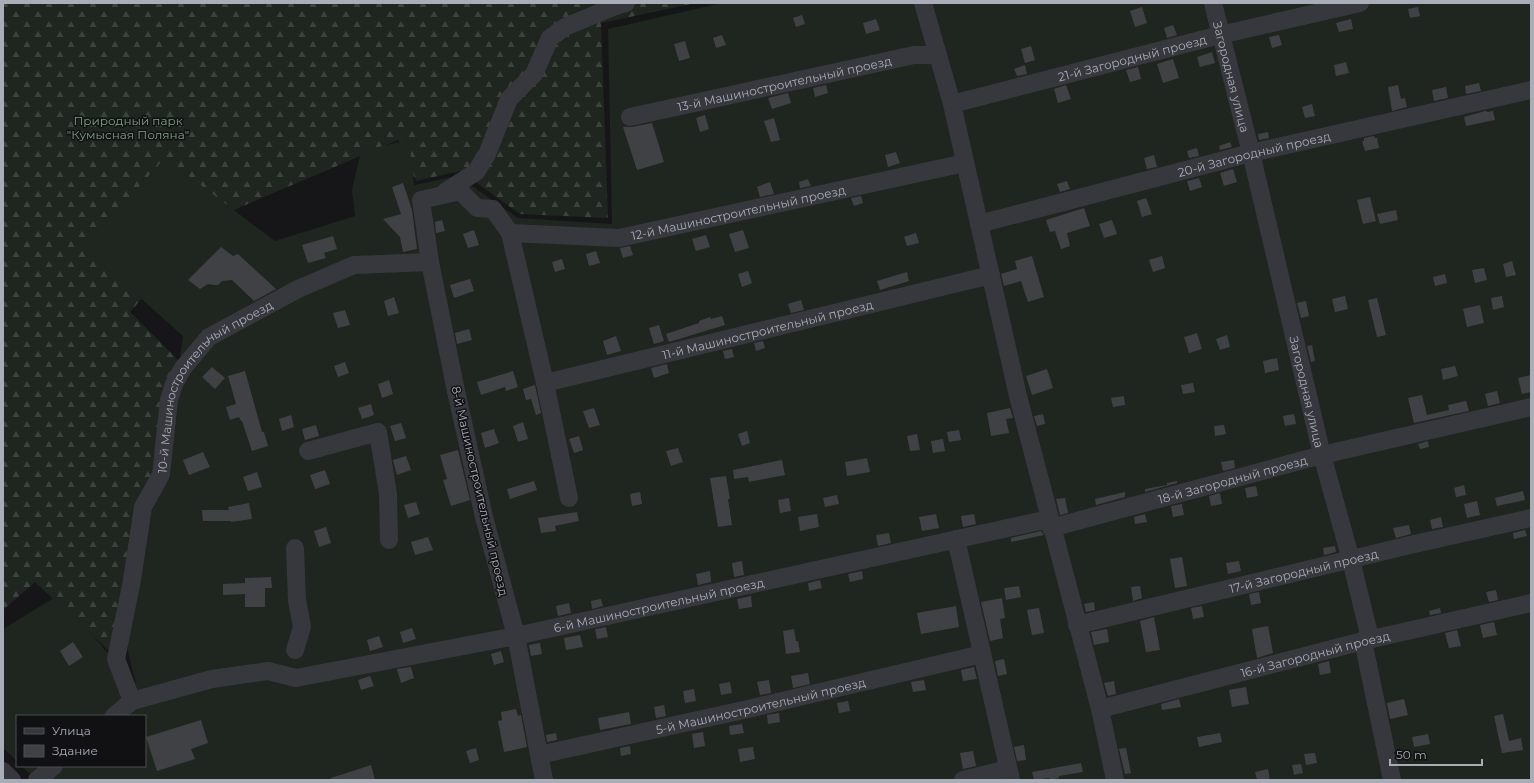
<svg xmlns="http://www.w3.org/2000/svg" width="1534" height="783" font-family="Montserrat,sans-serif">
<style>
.forest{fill:url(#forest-firs)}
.garden{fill:#1e261f}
.building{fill:#404145}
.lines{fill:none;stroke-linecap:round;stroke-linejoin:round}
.minor{stroke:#37383d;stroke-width:18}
.labels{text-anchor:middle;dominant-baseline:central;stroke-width:3;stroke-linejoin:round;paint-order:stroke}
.street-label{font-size:12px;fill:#a8adb8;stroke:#111113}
.park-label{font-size:12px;fill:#7fa381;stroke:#111113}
</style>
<defs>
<pattern id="forest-firs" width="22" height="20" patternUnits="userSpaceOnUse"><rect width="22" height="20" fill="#1e261f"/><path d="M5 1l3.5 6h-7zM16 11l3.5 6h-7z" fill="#3c433d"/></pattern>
</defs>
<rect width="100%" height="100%" fill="#161618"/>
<path class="forest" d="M3,3H696L601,23L608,218L520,214L460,171L416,181L398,140L210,220L130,312L179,361L158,475L137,506L109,651L35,582L3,610Z"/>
<path class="garden" d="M722,3H1531V780H36L22,766H145V716H17V761L3,748V629L57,596L136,684L127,648L150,512L170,478L174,403L183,336L83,247L165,158L275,241L355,216L352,190L361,151L409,140L414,185L458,176L518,218L612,224L608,29Z"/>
<path class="building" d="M1142,7L1147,23L1135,27L1130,11Z
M1418,7L1420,16L1410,18L1408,9Z
M802,15L805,24L796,27L793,18Z
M876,19L880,30L866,34L863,23Z
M1351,19L1353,29L1339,32L1336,23Z
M1173,25L1177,35L1167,38L1164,28Z
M722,35L726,45L716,48L713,38Z
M1279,35L1282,45L1272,48L1269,37Z
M685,41L690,58L679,61L674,44Z
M1031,46L1035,60L1025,63L1021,49Z
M1212,52L1215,63L1200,67L1197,57Z
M1173,59L1179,78L1163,83L1157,64Z
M1346,62L1349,73L1336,76L1334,65Z
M1025,65L1027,74L1017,76L1014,69Z
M1138,67L1141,79L1130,82L1126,70Z
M1479,83L1481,91L1466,94L1465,86Z
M826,85L828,93L815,97L813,88Z
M1066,85L1071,99L1058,103L1054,89Z
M1398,85L1401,99L1405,98L1407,107L1392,111L1388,87Z
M1446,87L1448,98L1434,101L1432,90Z
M788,93L791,103L772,109L768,98Z
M1312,104L1315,116L1305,118L1302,107Z
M1485,111L1488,112L1493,111L1495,120L1466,126L1464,117Z
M705,115L709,129L700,132L696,118Z
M774,118L780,140L771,142L764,121Z
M652,123L664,162L637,170L623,127H632Z
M1268,132L1269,138L1259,140L1258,134Z
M1374,136L1375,138H1377L1379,148L1365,151L1362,141H1364V138Z
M1230,142L1232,147L1220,150L1219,146Z
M1197,148L1199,156L1189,158L1187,151Z
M896,152L900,163L888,167L885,155Z
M1154,155L1157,167L1147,169L1144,158Z
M1233,169L1237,182L1224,186L1220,173Z
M1199,178L1202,187L1190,191L1187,181Z
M808,179L811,186L800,188L799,182Z
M1067,181L1070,189L1060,192L1057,184Z
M770,182L774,194L760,197L757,187Z
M403,183L412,210L417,249L403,252L400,237L383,219L401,214L392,187Z
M861,196L863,203L854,206L851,198Z
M1370,197L1376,221L1363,224L1357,200Z
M1146,198L1152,214L1142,217L1137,201Z
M1084,208L1090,226L1067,233L1070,246L1061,249L1055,231L1050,232L1046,220Z
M1396,210L1398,220L1380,224L1377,214Z
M442,220L445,231L436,233L435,222Z
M1112,220L1117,234L1104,238L1099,224Z
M474,230L479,245L468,248L463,234Z
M743,230L749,248L735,252L729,234Z
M916,233L919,243L907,246L904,237Z
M706,235L710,247L696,251L692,239Z
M333,236L337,249L324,253L326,258L308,263L302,245Z
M630,246L633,255L623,258L620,248Z
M221,247L233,256L238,254L276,289L254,301L232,280L222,281L218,285H214L208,284L200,289L188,280Z
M596,251L600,263L589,266L586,254Z
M1032,256L1044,297L1028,302L1021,281L1004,286L1001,274L1017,269L1015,261Z
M1162,256L1165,268L1153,272L1149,260Z
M562,259L565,269L555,272L552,262Z
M1512,261L1516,275L1506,277L1503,264Z
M1484,268L1487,280L1475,283L1472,270Z
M748,271L752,283L742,287L738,274Z
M907,272L909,281L880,290L877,281Z
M1445,274L1447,283L1435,286L1433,277Z
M470,279L474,291L454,298L450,285Z
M1345,296L1348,309L1335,312L1332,299Z
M1502,296L1504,307L1493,310L1491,298Z
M394,297L399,313L388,316L384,301Z
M1377,298L1386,335L1377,337L1368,300Z
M801,300L804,310L791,313L788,304Z
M1306,301L1309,316L1301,318L1297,303Z
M1480,305L1484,323L1467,327L1463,309Z
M345,310L350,325L338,328L333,313Z
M722,316L725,325L669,342L666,334L699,323V321L710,317L711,319Z
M659,325L664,341L654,344L649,328Z
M469,329L472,340L457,344L455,333Z
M1197,333L1202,349L1189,353L1184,337Z
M1227,335L1230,347L1220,350L1216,339Z
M616,336L621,351L607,355L603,341Z
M763,341L765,348L756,351L754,343Z
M1312,345L1315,361L1311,362L1307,346Z
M732,349L734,357L725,359L723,351Z
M1277,358L1279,370L1265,373L1263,361Z
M345,362L349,373L338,377L334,366Z
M667,364L669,373L654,378L651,368Z
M1455,366L1458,376L1443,380L1441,369Z
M212,367L225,378L215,389L202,377Z
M1047,369L1053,388L1032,395L1026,376Z
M245,371L262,432H264L268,446L252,451L242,421H241L239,417L230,420L226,407L236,404L228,376Z
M513,371L518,387L506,391L505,387L481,395L477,382Z
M1531,375V392L1522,394L1518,378Z
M389,380L393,394L382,398L378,384Z
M1193,383L1195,392L1183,394L1181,385Z
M535,385L541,413L536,415L531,399L526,400L523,389Z
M1497,391L1500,403L1488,406L1485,394Z
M1422,395L1427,415L1449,410L1448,405L1466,401L1469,411L1414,423L1408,398Z
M1124,396L1125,405L1113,407L1111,398Z
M371,404L374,415L362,419L358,408Z
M594,408L600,425L589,428L583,411Z
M1010,408L1013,418L1006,419L1009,433L991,436L987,413Z
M1043,414L1045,424L1037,426L1034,416Z
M1294,414L1296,424L1285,426L1283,416Z
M291,415L294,427L282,431L279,419Z
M523,422L528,439L518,442L513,426Z
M401,423L406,438L395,441L390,426Z
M316,425L319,436L305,440L302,429Z
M1224,425L1226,434L1215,436L1214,426Z
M494,429L499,443L485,448L481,433Z
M959,430L961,440L949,442L947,432Z
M747,431L750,443L742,446L738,434Z
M917,434L920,450L910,451L907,436Z
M579,436L583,450L574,453L569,439Z
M943,439L945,451L933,453L931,441Z
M1428,441L1429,447L1420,449L1418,444Z
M678,448L683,462L671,466L666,451Z
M458,450L470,500L451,506L443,480L447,479L440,455Z
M203,452L210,467L189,475L183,460Z
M406,456L411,470L397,475L393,460Z
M867,458L870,472L847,476L845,462Z
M782,460L785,475L749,482L748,477L734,479L733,470Z
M1234,460L1235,468L1223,471L1221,462Z
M325,470L330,484L315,489L310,475Z
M257,472L262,487L248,491L243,477Z
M726,476L730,499H728L732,525L718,527L710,478Z
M534,481L537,490L510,499L507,489Z
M1177,481V483L1145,492V489L1167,485V483Z
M1464,485L1466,495L1456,497L1454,488Z
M1256,486L1258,496L1247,498L1245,488Z
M1523,491L1525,500L1497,506L1495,498Z
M640,492L642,504L632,506L630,494Z
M1125,492V497L1096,505L1095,499Z
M1220,493L1222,504L1211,506L1209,496Z
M837,495L839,504L825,507L823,498Z
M789,498L791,511L780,513L778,500Z
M1065,498L1068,513L1060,515L1056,499Z
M1477,501L1480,515L1467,518L1464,504Z
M416,502L420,514L408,518L404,505Z
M249,503L252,519L231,522V521H203L202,510H229L228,507Z
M1182,504L1184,515L1173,517L1171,506Z
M577,512L579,521L555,526L556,531L541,533L538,518Z
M817,514L819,527L800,531L798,517Z
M936,514L939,528L922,531L919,517Z
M974,514L976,524L963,527L961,516Z
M1145,514L1147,522L1135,524L1134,517Z
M1441,517L1443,527L1432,529L1430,520Z
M1409,525L1411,534L1396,538L1393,528Z
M326,527L331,543L319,547L314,531Z
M1525,530L1527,536L1514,539L1513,533Z
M1041,531L1044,535L1011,542V538Z
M889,533L891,543L878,546L876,535Z
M428,537L433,550L415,555L411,542Z
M1335,546L1336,552L1324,555L1323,548Z
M1182,557L1187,586L1175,588L1170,559Z
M742,561L744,575L734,577L732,563Z
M1239,561L1241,571L1228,574L1226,563Z
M710,571L711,582L698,585L696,574Z
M862,571L863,579L850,582L848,574Z
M271,577L272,588H265V607H245V594L223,595V584L245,583V578Z
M820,580L822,588L809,591L808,583Z
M1019,586L1021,597L1006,600L1004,588Z
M1140,586L1142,598L1133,601L1131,587Z
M1496,590L1498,600L1489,602L1486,592Z
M1259,592L1261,603L1251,605L1249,594Z
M751,596L752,607L739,609L737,599Z
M1002,598L1005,618L1000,619L1003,638L990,641L981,602Z
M601,599L603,606L592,609L591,601Z
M1094,602L1095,610L1086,612L1084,604Z
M569,603L571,613L558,616L556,606Z
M956,606L959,627L921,634L917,613Z
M1202,606L1204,617L1193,619L1191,608Z
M1039,608L1044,633L1032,635L1027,610Z
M1440,608L1441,613L1430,615L1429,611Z
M1154,617L1160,650L1146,652L1140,621Z
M1494,622L1497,635L1483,638L1480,625Z
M1268,626L1273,653L1257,658L1252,629Z
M606,627L608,637L597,639L595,629Z
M412,628L416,639L403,643L400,632Z
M794,629L796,641H798L800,652L786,654L783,631Z
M1107,629L1109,642L1094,645L1091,632Z
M1457,630L1461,646L1449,648L1445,633Z
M580,635L583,647L566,650L564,638Z
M379,636L383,647L370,651L367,640Z
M73,642L83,657L69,666L60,651Z
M540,643L542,654L531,656L529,645Z
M501,651L504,662L494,665L491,654Z
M1004,659L1007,674L998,676L995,661Z
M1329,661L1331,673L1320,675L1318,664Z
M411,667L414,678L401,683L397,669Z
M974,667L977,679L963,681L961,670Z
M808,673L810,684L793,688L791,676Z
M370,676L374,686L361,690L358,680Z
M769,680L771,693L760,695L757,682Z
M924,680L926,690L913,692L911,682Z
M1114,681L1116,694L1108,696L1104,683Z
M730,682L732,693L721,695L719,684Z
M1246,687L1249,704L1232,707L1229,690Z
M694,689L696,701L685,703L683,691Z
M1179,699L1181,707L1162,710L1161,704Z
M1404,699L1408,715L1390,719L1387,703Z
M848,701L850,711L839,713L837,703Z
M664,705L666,716L656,718L654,707Z
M516,709L518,716L521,715L527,747L504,752L498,721L502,720L501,712Z
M629,712L631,724L600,730L598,718Z
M779,713L780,722L768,724L767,715Z
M1503,714L1509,741L1521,738L1523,750L1502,753L1494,716Z
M201,720L208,743L191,749L195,759L157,771L146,737Z
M742,724L744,733L730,735L729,726Z
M703,732L705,746L694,748L692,734Z
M556,733L557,740L547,742L546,735Z
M1220,733L1222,742L1199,747L1197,737Z
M1428,734L1430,744L1414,747L1412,737Z
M1024,745L1026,760L1017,761L1014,747Z
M630,746L631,754L621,756L620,748Z
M753,747L755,759L740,762L738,749Z
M476,748L479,760L470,763L466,751Z
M1126,748L1131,773L1125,774L1119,749Z
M973,751L976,766L963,769L960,753Z
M1315,753L1317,763L1306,765L1304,754Z
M1081,763L1083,772L1059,776V778L1050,780L1049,778L1034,780L1032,772Z
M1301,764L1303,773L1294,775L1292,765Z
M371,765L375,780H331V778Z
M1268,769L1270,780H1257L1255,772Z"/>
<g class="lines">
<g class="minor">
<path d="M923,3L952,104L1018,396L1100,709L1115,780"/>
<path id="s1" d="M1213,3L1251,153L1322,455L1351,560L1369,634L1363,641L1392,780"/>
<path id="s2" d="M952,104L1220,35L1360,3"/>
<path id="s3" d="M630,117L914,55H938"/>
<path d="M445,192L476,172L487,154L509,99L534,74L550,38L565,27L613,7L626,3"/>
<path id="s4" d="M979,224L1251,153L1531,90"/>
<path id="s5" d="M510,233L619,238L965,163"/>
<path id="s6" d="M545,383L991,275"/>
<path d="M308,451L378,432L388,494L389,540"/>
<path id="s7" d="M1051,528L1322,455L1531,407"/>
<path d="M956,539L1011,780"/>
<path d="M295,548L297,600L302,627L295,650"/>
<path id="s8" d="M1077,625L1410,545L1531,518"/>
<path id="s9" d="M132,701L116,659L132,580L143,507L161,475L169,400L174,384L183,368L209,337L298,289L354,265L430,262"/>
<path id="s10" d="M1100,709L1363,641L1531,603"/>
<path id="s11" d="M114,716L132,701L212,679L268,671L296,678L516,636L1049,519"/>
<path id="s12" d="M539,755L748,709L982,654"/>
<path d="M3,771L12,780"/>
<path d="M37,780L54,766"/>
<path d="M544,780L516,636L484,517L456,391L430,262L421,200L460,191L477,208L493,209L510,233L545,383L569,498"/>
<path d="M963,780L1008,769"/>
</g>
</g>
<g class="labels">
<g class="street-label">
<text stroke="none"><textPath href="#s2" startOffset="186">21-й Загородный проезд</textPath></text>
<text stroke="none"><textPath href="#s1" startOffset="76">Загородная улица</textPath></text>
<text stroke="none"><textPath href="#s3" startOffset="158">13-й Машиностроительный проезд</textPath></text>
<text stroke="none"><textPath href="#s4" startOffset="284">20-й Загородный проезд</textPath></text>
<text stroke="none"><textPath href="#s5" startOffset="231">12-й Машиностроительный проезд</textPath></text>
<text stroke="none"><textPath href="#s6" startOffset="229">11-й Машиностроительный проезд</textPath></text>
<text stroke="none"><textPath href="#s9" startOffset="348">10-й Машиностроительный проезд</textPath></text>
<text stroke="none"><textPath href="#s1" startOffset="400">Загородная улица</textPath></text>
<text stroke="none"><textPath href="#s7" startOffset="188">18-й Загородный проезд</textPath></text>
<text transform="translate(480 491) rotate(77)">8-й Машиностроительный проезд</text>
<text stroke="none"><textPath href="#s8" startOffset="233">17-й Загородный проезд</textPath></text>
<text stroke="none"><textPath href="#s11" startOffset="562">6-й Машиностроительный проезд</textPath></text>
<text stroke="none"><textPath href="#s10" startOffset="222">16-й Загородный проезд</textPath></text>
<text stroke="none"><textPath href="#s12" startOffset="227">5-й Машиностроительный проезд</textPath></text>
</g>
<g class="park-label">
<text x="128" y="120">Природный парк<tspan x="128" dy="14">"Кумысная Поляна"</tspan></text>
</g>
</g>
<rect width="1534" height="783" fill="none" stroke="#a8adb8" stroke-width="8"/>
<rect x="16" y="715" width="130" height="52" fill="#111113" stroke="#4d4f55"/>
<rect x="24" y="728" width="20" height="6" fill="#37383d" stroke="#4d4f55"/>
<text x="52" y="735" font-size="12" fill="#a8adb8">Улица</text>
<rect x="24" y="745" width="20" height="12" fill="#404145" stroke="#4d4f55"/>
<text x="52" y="755" font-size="12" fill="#a8adb8">Здание</text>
<path d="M1390 759v6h92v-6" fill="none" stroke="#a8adb8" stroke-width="2"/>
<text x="1396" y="759" font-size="12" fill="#a8adb8" stroke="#111113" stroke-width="3" paint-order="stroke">50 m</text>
</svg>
